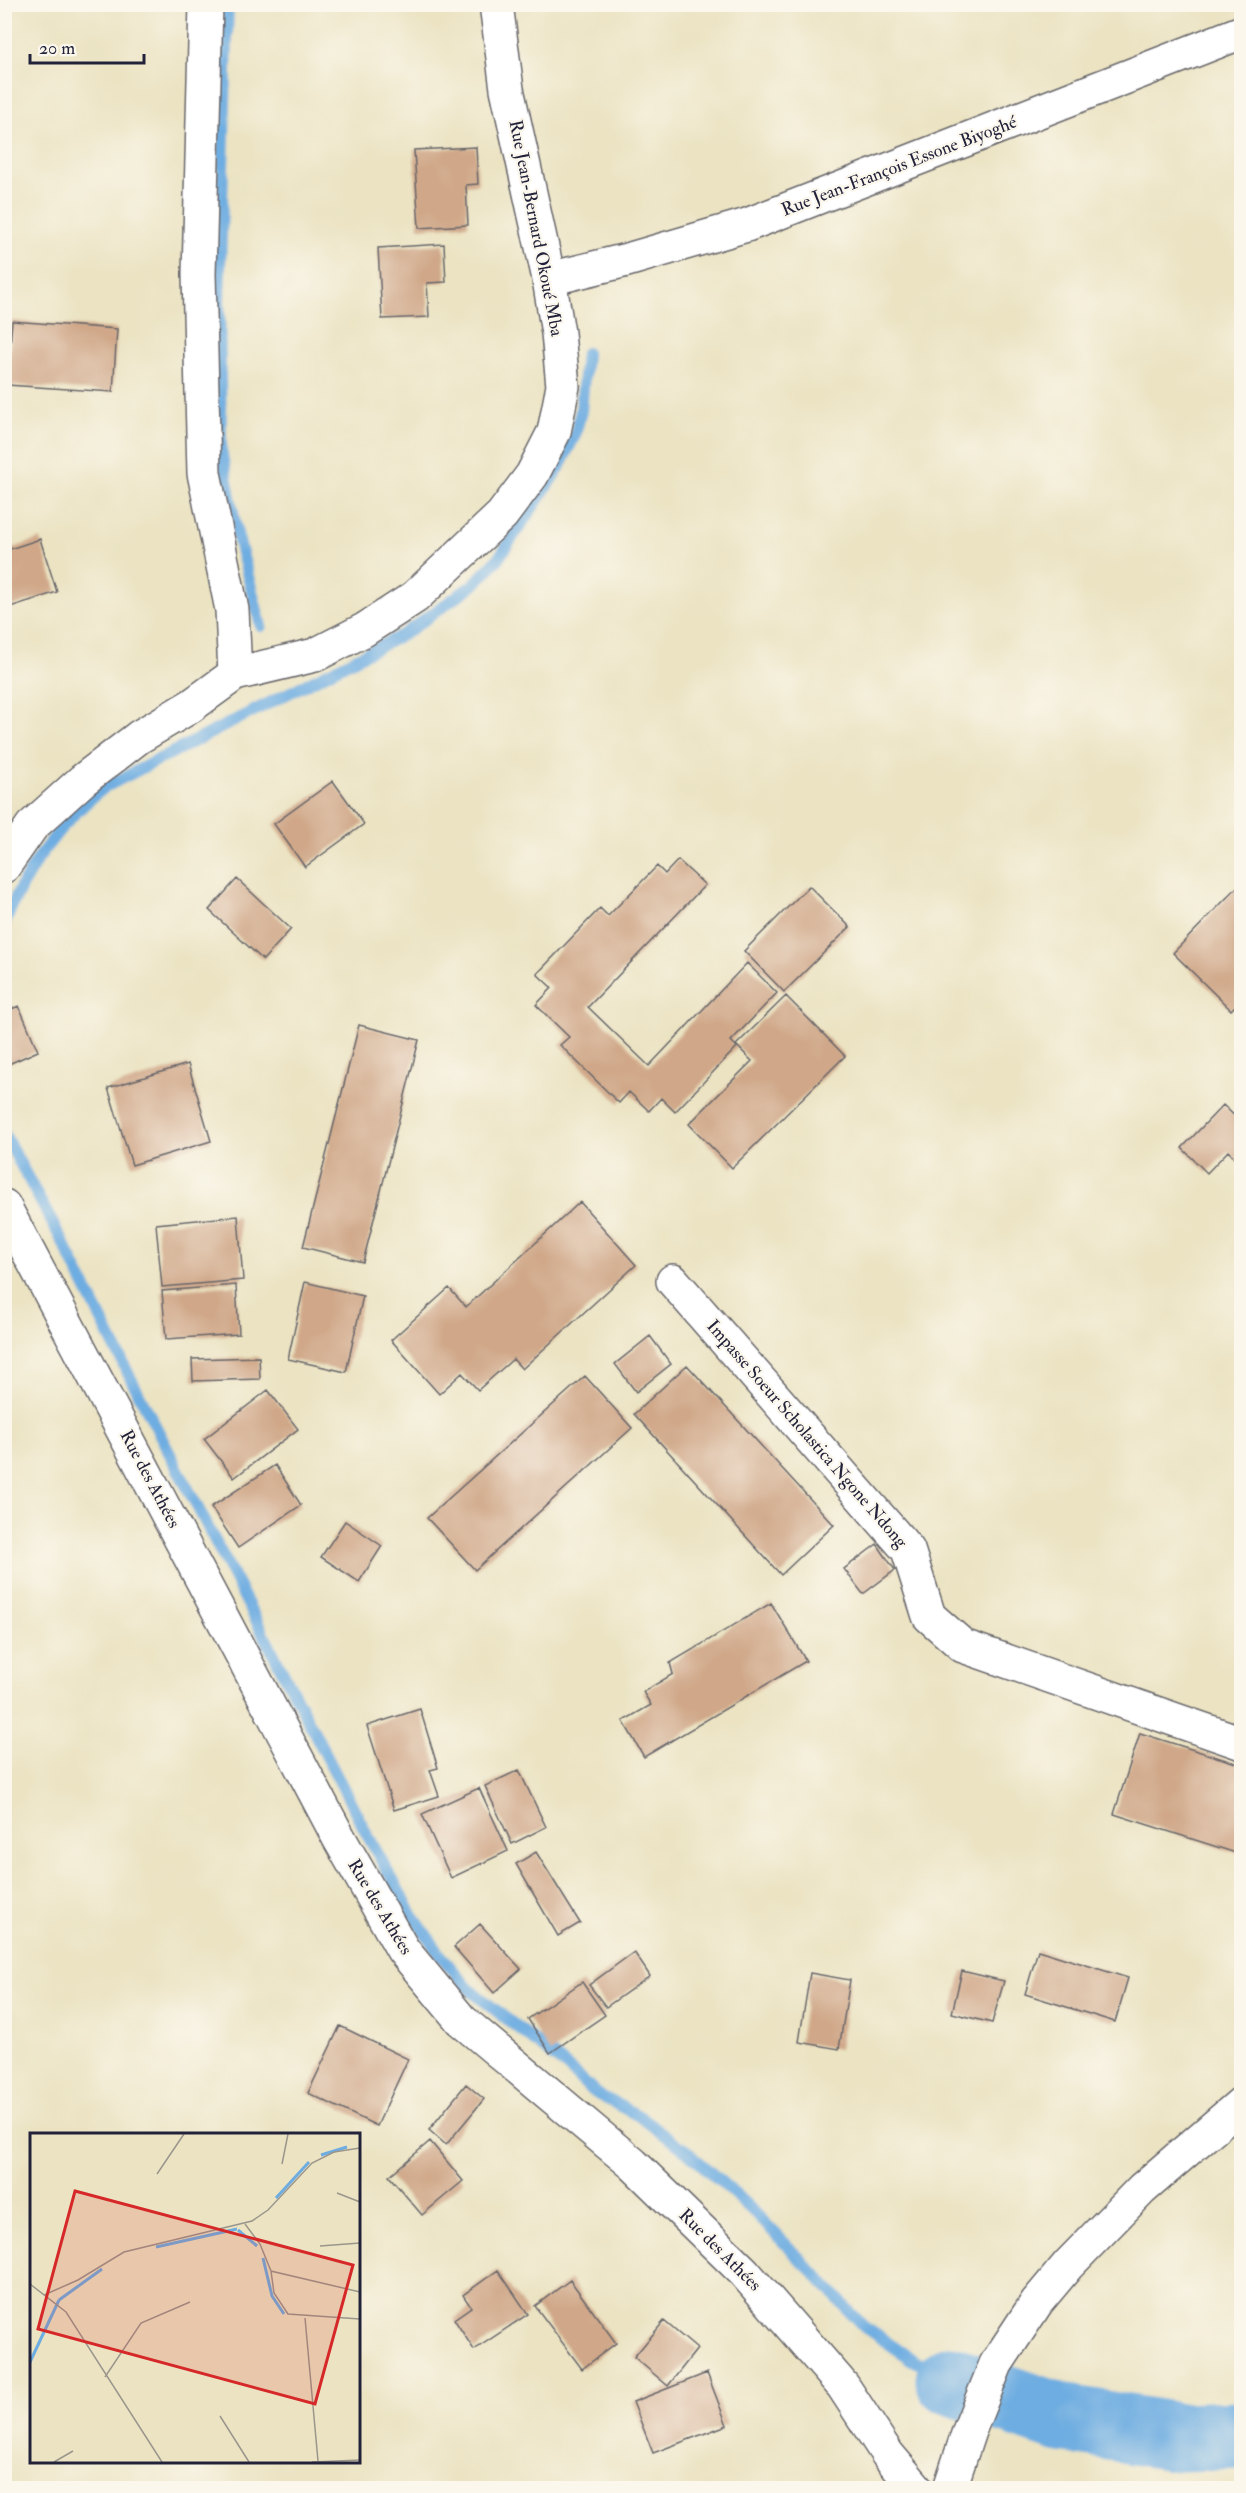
<svg xmlns="http://www.w3.org/2000/svg" width="1246" height="2493" font-family="'IM FELL Double Pica',serif">
<style>
.lines{fill:none;stroke-linecap:round;stroke-linejoin:round}
.stream{stroke:#6eade1;stroke-width:12}
.river{stroke:#6eade1;stroke-width:69}
.building{fill:#d0a889}
.street-casing{stroke:#68666a;stroke-width:36}
.street{stroke:#fff;stroke-width:33}
.labels{text-anchor:middle;dominant-baseline:central;stroke-width:4.5;stroke-linejoin:round;paint-order:stroke}
.street-label{font-size:18px;fill:#22223b;stroke:#fbf7ec}
.inset-river{fill:none;stroke:#6eade1;stroke-width:3}
.inset-road{fill:none;stroke:#9b968c;stroke-width:1.5}
.view{fill:#d62828;fill-opacity:0.15;stroke:#d62828;stroke-width:3}
.inset-edge{fill:none;stroke:#22223b;stroke-width:3}
</style>
<rect width="100%" height="100%" fill="#fbf7ec"/>
<filter id="ink" filterUnits="userSpaceOnUse"><feTurbulence type="fractalNoise" baseFrequency=".0167" numOctaves="2"/><feDisplacementMap in="SourceGraphic" scale="12" xChannelSelector="R" yChannelSelector="G"/><feConvolveMatrix kernelMatrix="1 2 1 2 8 2 1 2 1" color-interpolation-filters="sRGB"/></filter>
<filter id="wash" filterUnits="userSpaceOnUse"><feTurbulence type="fractalNoise" baseFrequency=".008" numOctaves="4" result="noise"/><feDisplacementMap in="SourceGraphic" scale="24" xChannelSelector="R" yChannelSelector="G"/><feGaussianBlur stdDeviation="1.35" result="paint"/><feColorMatrix in="noise" values="0 0 0 0 0 0 0 0 0 0 0 0 0 0 0 0 0 1.4 0 .05"/><feComposite in="paint" operator="in"/></filter>
<g filter="url(#wash)">
<rect width="100%" height="100%" fill="#ebe3c2"/>
<g class="lines">
<path class="stream" d="M228,4L219,299L221,450L237,534L261,626
M4,925C24,871 60,821 105,787L404,634L473,585L498,559L559,468L575,435L581,411L586,353
M4,1134L66,1248L129,1375L370,1840L413,1916L442,1957L468,1988L567,2067L595,2093L639,2116L688,2152L752,2210L815,2274L863,2326L913,2360L950,2380"/>
<path class="river" d="M950,2380L1061,2418L1178,2437L1242,2435"/>
</g>
<g id="blocks">
<path class="building" d="M476,147L478,184L466,185L468,225L419,228L414,150Z
M444,244L446,282L427,283L429,317L382,319L378,248Z
M12,321L117,329L113,392L7,385Z
M40,539L57,592L4,609V551Z
M333,781L364,824L305,867L274,824Z
M678,860L705,885L588,1007L649,1066L747,963L777,993L731,1041L737,1047L675,1112L661,1098L649,1111L629,1092L619,1103L560,1045L569,1037L536,1005L552,988L537,974L600,908L608,916L657,866L665,874Z
M237,879L291,929L263,960L209,910Z
M1242,882V999L1231,1010L1173,953Z
M809,886L850,927L784,992L744,951Z
M786,996L845,1056L732,1168L689,1124L752,1061L736,1045Z
M19,1006L38,1051L4,1066V1012Z
M359,1025L419,1040L363,1262L303,1247Z
M188,1064L211,1141L132,1165L108,1088Z
M1223,1105L1239,1120L1242,1118V1165L1228,1151L1207,1173L1182,1148Z
M580,1202L636,1265L522,1369L513,1359L478,1390L462,1373L439,1394L391,1340L449,1288L466,1307Z
M238,1216L243,1280L162,1287L156,1224Z
M305,1282L363,1296L346,1372L288,1359Z
M236,1285L239,1334L166,1339L162,1291Z
M650,1336L671,1364L636,1392L615,1364Z
M259,1357L260,1379L193,1381L192,1359Z
M687,1365L834,1525L781,1575L634,1414Z
M585,1376L632,1428L475,1570L427,1518Z
M268,1390L298,1429L234,1478L204,1439Z
M275,1465L301,1505L238,1548L211,1507Z
M345,1521L382,1546L359,1582L321,1557Z
M877,1544L895,1570L863,1594L844,1569Z
M771,1603L806,1661L644,1757L623,1721L651,1705L643,1692L673,1674L670,1663Z
M420,1709L438,1768L430,1770L439,1796L394,1810L367,1726Z
M1140,1733L1242,1765V1855L1114,1814Z
M519,1770L546,1827L512,1844L485,1786Z
M479,1788L508,1851L451,1878L422,1814Z
M536,1852L580,1923L558,1936L516,1864Z
M480,1924L521,1969L494,1993L454,1947Z
M1038,1950L1128,1978L1115,2022L1025,1994Z
M634,1952L650,1976L606,2007L589,1985Z
M962,1971L1004,1981L992,2023L952,2013Z
M810,1973L850,1980L839,2049L799,2042Z
M582,1982L605,2015L550,2053L528,2019Z
M340,2026L408,2059L377,2126L308,2093Z
M466,2084L484,2099L446,2145L429,2130Z
M430,2141L463,2181L422,2215L389,2176Z
M498,2270L528,2314L474,2350L454,2319L471,2307L463,2295Z
M570,2280L616,2343L582,2369L535,2306Z
M664,2321L697,2349L668,2386L634,2357Z
M707,2373L727,2425L653,2453L633,2402Z"/>
</g>
</g>
<g filter="url(#ink)">
<use href="#blocks" fill-opacity="0" stroke="#68666a" stroke-width="1.5"/>
<g class="lines">
<defs>
<path id="street" d="M549,279L627,260L747,225L1242,32
M235,674L315,655L364,630L415,597L502,515L532,475L554,432L563,386L558,333L549,279L507,89L496,4
M4,866L32,826L83,780L139,737L191,706L235,674L232,610L204,473L199,274L206,4
M4,1206L339,1838L403,1950L461,2020L633,2164L744,2272L843,2386L888,2455L916,2488
M673,1281L908,1550L929,1616L963,1646L1242,1743
M950,2488L969,2431L996,2364L1037,2302L1068,2265L1142,2189L1242,2103"/>
</defs>
<use href="#street" class="street-casing"/>
<use href="#street" class="street"/>
</g>
</g>
<g class="labels">
<g class="street-label">
<text transform="translate(899 166) rotate(-21)">Rue Jean-François Essone Biyoghé</text>
<text transform="translate(536 228) rotate(79)">Rue Jean-Bernard Okoué Mba</text>
<text transform="translate(807 1434) rotate(49)">Impasse Soeur Scholastica Ngone Ndong</text>
<text transform="translate(150 1479) rotate(62)">Rue des Athées</text>
<text transform="translate(380 1907) rotate(59)">Rue des Athées</text>
<text transform="translate(720 2250) rotate(45)">Rue des Athées</text>
</g>
</g>
<g transform="translate(30 2133)">
<rect width="330" height="330" fill="#ebe3c2"/>
<path class="inset-river" d="M291,22L317,14M246,65L279,29M208,97L227,113M126,114L207,96M233,125L242,163L254,181M29,167L72,136M0,229L29,167"/>
<path class="inset-road" d="M252,31L258,1M127,41L154,1M307,60L330,69M215,91L230,111L241,138L330,159M290,113L330,110M241,138L244,160L258,181L330,186M0,151L36,179L132,329M14,162L48,147L94,119L222,88L238,77L282,30L304,19L330,15M275,185L288,328M75,244L111,190L160,169M190,283L219,329M24,329L43,318M282,329L330,327"/>
<path class="view" d="M45,58L323,132L285,271L8,196Z"/>
<rect width="330" height="330" class="inset-edge"/>
</g>
<rect width="1246" height="2493" fill="none" stroke="#fbf7ec" stroke-width="24"/>
<path d="M30 54v9h114v-9" fill="none" stroke="#22223b" stroke-width="3"/>
<text x="39" y="54" font-size="18" fill="#22223b" stroke="#fbf7ec" stroke-width="4.5" paint-order="stroke">20 m</text>
</svg>
